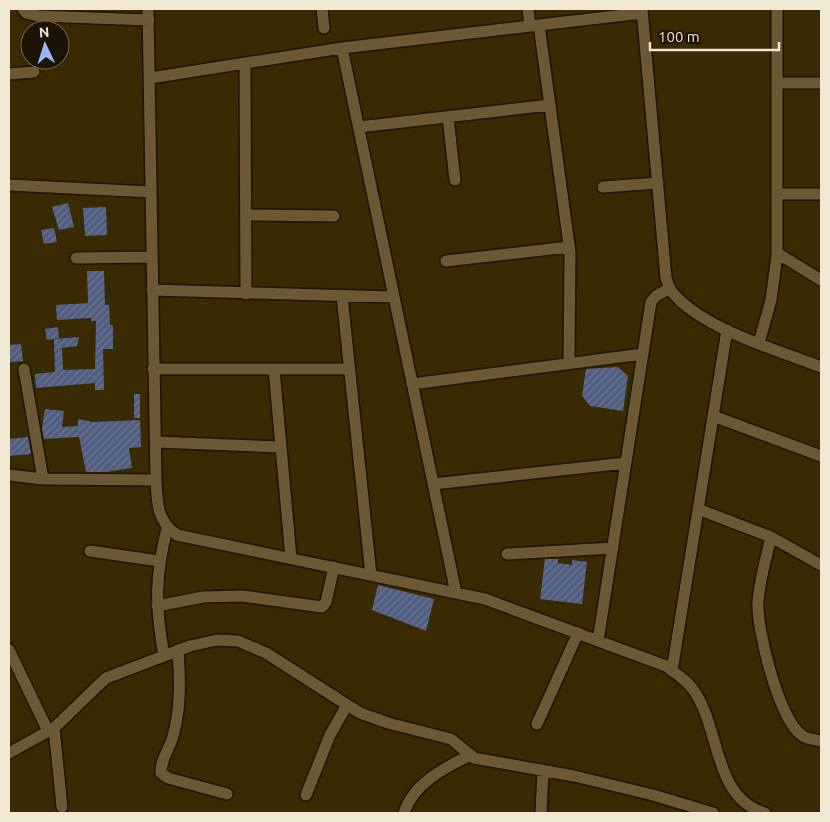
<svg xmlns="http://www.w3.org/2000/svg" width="830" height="822" font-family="Ubuntu,sans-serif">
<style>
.building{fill:url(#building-hatch)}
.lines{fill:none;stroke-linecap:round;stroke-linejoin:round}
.minor-casing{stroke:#1f1300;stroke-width:14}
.minor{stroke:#6a5934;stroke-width:11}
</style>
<defs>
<pattern id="building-hatch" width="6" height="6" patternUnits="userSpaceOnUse" patternTransform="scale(1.25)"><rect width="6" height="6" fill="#4f5e80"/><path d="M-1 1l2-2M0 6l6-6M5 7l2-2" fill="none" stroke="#697591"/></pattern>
</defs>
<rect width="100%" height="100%" fill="#3a2a02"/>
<path class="building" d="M68,203L74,227L59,230L52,207Z
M106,207L107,235L85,236L83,208Z
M54,228L57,242L44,244L41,230Z
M87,271H104L105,305H109L110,325H113V349H103L104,390H95V383L36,388L35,374L55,372L54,339L79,337L77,346L62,348L63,370L95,369L96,321H91V318L57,320L56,305L88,303Z
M58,327L59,338L47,340L45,329Z
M21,344L23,361L9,362V345Z
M618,367L628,376L623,411L590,406L582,396L586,369Z
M134,394H140V418H134Z
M45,409L64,411L62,427L78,426V419L93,422L140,420L141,447L129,448L132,468L105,472H86L79,437L44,439L42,428Z
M28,437L31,454L9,456V439Z
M545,559H558V563L572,565V560L587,562L582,604L540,599Z
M378,585L434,599L426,631L372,610Z"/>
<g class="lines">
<defs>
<path id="minor" d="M23,9L26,13L38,16L149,20
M148,9L156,480C157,503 157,521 177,535L485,599L666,666C675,673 685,679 692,688C721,726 712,798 765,813
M322,9L324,28
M528,9L530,26
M642,9L666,278C668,283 669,289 672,292C702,329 778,350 821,367
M539,25L570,252L569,363
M342,48L456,593
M245,63L246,294
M9,74L34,72
M150,78L342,48L642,13
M777,83H821
M448,117L455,180
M359,127L550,105
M9,185L151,192
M603,187L658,183
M777,194H821
M246,215L334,216
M777,253L821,280
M76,258L151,257
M446,261L569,247
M152,290L394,297
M342,296L371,575
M759,343L771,300L777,256V9
M24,369L43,479
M153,369H349
M274,369L291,558
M412,384L643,354
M713,416L821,456
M155,442L281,447
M9,475L43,479L156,480
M433,484L626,463
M698,509L771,537L821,565
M771,537C766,558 760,579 758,601C756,627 779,722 803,736C808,739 816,740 821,741
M90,551L159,561
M507,554L613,548
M157,606L203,597L242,596L322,607L326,602L334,567
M598,641L651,302L656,296L670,288
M9,650L48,731
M178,650C180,678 181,709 173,736C170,748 160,761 161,773L168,778L227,794
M164,655C155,608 155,575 167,529
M672,671L727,330
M537,724L578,633
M54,728L62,807
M9,753L54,728L106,678L190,646L217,640L238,641L266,653L360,713L388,723L451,739L474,758L574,776L653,795L713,813
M306,795L330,735L347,705
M404,813C413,784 445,767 471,755
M541,813L543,771"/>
</defs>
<use href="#minor" class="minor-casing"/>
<use href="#minor" class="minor"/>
</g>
<rect width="830" height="822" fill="none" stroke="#f1e8d3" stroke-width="20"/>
<g transform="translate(45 45) rotate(356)"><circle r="24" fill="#1b1405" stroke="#716957"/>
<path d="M0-4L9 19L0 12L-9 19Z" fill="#97b6fd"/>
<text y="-8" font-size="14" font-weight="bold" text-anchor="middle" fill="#f1e8d3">N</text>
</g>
<path d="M650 42v8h129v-8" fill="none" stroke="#f1e8d3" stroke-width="2.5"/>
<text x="658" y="42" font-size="15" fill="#f1e8d3" stroke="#1b1405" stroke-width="4" paint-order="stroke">100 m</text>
</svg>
